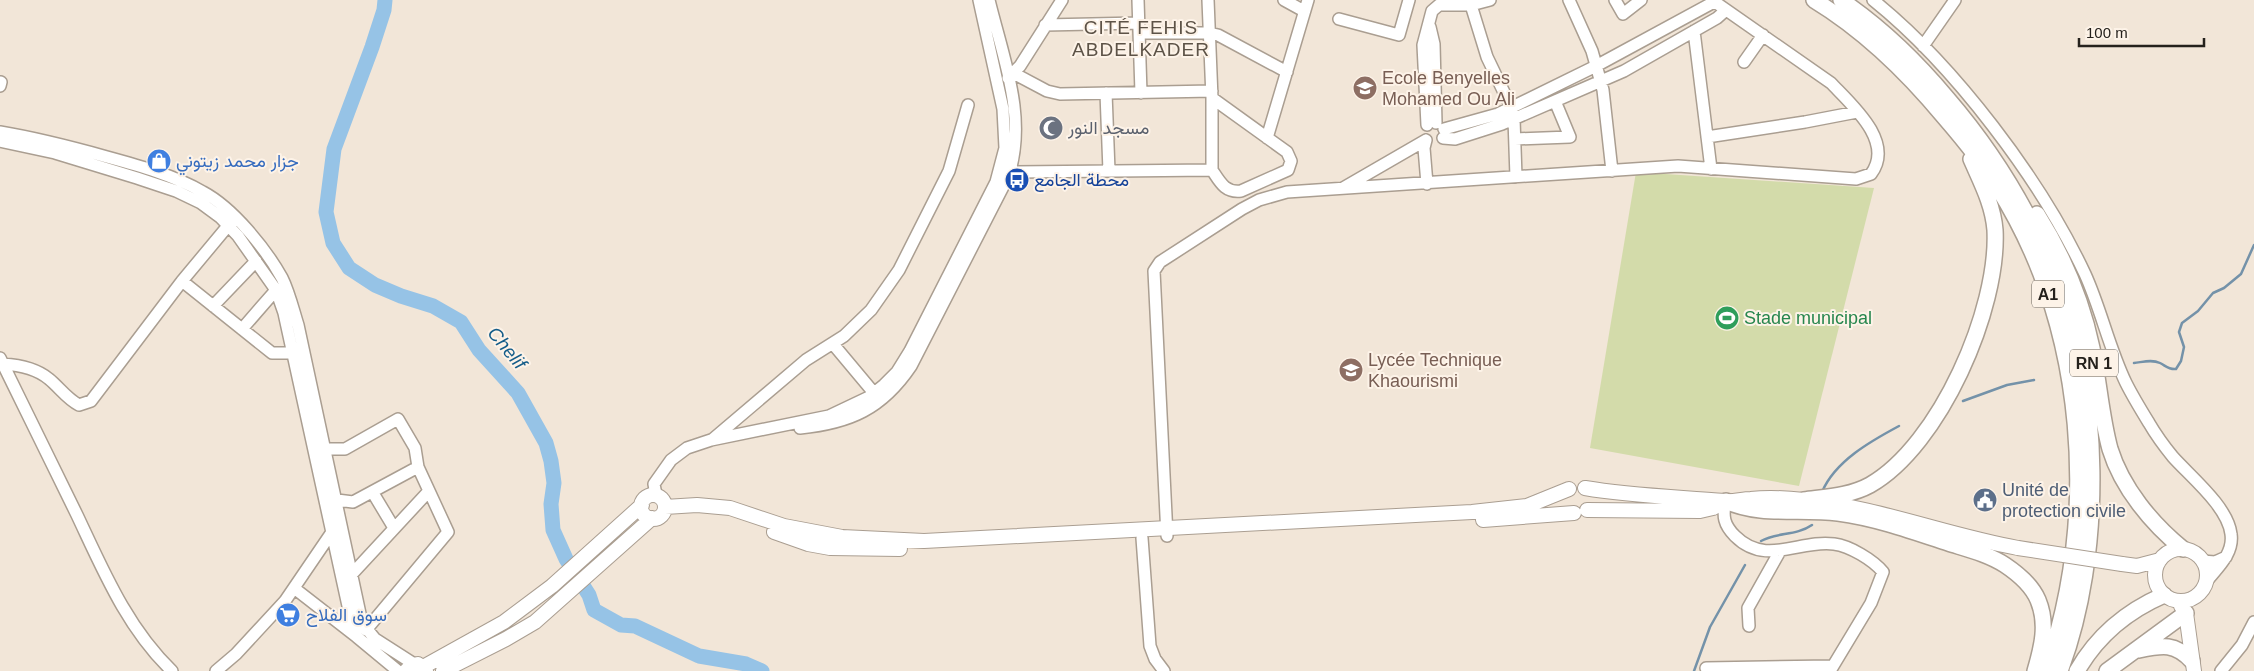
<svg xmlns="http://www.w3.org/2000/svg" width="2254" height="671" font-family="Helvetica,Vazirmatn,sans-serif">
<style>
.garden{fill:#d3dbaa}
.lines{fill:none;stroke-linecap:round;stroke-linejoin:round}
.stream{stroke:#7492a9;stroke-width:2.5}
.river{stroke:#96c3e6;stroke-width:15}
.minor-casing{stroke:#aa9e91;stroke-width:14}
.major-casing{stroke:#aa9e91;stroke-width:16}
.highway-casing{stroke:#aa9e91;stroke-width:18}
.minor{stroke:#fff;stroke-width:11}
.major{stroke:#fff;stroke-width:14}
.highway{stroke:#fff;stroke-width:15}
.major-bridge-casing{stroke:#aa9e91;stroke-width:16;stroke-linecap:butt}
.major-bridge{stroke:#fff;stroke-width:14}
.labels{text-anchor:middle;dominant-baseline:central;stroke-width:4;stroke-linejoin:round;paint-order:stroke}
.shield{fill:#fdf3e8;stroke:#666059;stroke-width:1}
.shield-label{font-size:16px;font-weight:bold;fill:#25211c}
.education-label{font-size:18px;fill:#785e54;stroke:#fdf3e8;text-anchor:start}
.worship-label{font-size:18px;fill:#5b616d;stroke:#fdf3e8;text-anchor:start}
.shop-label{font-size:18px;fill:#366cbe;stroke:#fdf3e8;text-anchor:start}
.transit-label{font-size:18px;fill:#164399;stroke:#fdf3e8;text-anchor:start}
.leisure-label{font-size:18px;fill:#27864d;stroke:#fdf3e8;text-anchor:start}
.service-label{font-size:18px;fill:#4e5e75;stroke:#fdf3e8;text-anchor:start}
.neighbourhood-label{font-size:19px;letter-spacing:1px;fill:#5d5347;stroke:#fdf3e8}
.water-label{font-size:19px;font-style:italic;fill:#155d89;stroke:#fdf3e8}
</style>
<rect width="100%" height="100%" fill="#f2e6d8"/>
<path class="garden" d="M1636,172L1874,188L1799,486L1590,448Z"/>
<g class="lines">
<path class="stream" d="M2134,363C2143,362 2152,359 2160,363C2166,366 2169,370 2176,369L2181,361L2184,347L2179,332L2182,323L2198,311L2213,293L2224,288L2241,274L2254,245
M1963,401L2007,385L2034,380
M1822,492C1835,461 1871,441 1899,426
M1761,541C1777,532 1796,536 1812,525
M1694,671L1710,627L1745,565"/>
<path class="river" d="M385,0L384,10L372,47L334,149L326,212L333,243L349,268L375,285L401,296L433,306L461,322L479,350L518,393L546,443L551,461L554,483L551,504L553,530L566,559L589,595L594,610L621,625L635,626L699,656L746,664L762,671"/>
<defs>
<path id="minor" d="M1138,0L1141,93
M1208,0L1212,98V170
M1284,0L1304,11
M1569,0L1592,51L1603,90L1612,171
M1615,0L1623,14L1641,0
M1873,0C1954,65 2041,180 2085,274C2101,309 2109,348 2126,383C2133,397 2141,410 2149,423C2156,435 2164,446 2173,457C2191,477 2228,507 2231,534C2234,554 2217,568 2205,583
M1471,5L1487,57L1511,107L1514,119L1516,177
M1339,19L1399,35L1409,0
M1045,25L1139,23
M1430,27L1434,44L1436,123
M1694,31L1711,169
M1139,33H1209L1218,35L1287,72
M1923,46L1955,0
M1744,62L1763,35
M1013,73L1047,91L1060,94L1212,91
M1008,78L1020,66L1062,0
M0,86L1,82
M1106,93L1109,171
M1427,125L1423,45L1432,11L1439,5H1471L1490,0
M1444,129L1498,114L1596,66L1714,2
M0,132C36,138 71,147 107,157C140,166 173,175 203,192C233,208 266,249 282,278C289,292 293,309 298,325L362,623L375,639L414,664
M1707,137L1805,122L1857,112
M1267,138L1308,0
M1443,138L1455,139L1502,124L1601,81L1624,71L1717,18L1726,10
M1515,139L1570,137L1555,101
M1426,140L1424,148L1427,184
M0,141L55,153L137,178L176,191L201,203L220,217L238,236L276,290L284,313L350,615L357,637L398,671
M1003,172L1212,170C1220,182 1225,193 1241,191L1288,170L1291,161L1287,152L1212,98
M1343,188L1426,140
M182,281L272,353H293
M213,306L256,261
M242,329L276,290
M833,344L874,393
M0,358C25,410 52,463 77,515C103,570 127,628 172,671
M3,364C19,365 36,368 49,379C59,387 67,399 79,405L91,401L182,281L232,221
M800,428C850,423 882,409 911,366L1008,177C1028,118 1003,58 989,0
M713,439L806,360L844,336L871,310L899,270L949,171L968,105
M325,449H345L398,419L415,448L418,467L448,532L366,630
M373,493L394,528
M656,495L654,484L671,460L687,448L711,440L829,416L869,397L884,385L897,372L910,351L996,182L1005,148L1003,109L979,0
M337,500L353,502L418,467
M1726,501C1722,516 1724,525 1735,536C1766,567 1800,539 1834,544C1850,546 1873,560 1883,572L1871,603L1830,671
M1167,536L1154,271L1160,262L1242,209L1259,200L1287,192L1678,166L1856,179L1871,174C1895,142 1852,105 1831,83L1712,0
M1142,538L1150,646L1155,659L1164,671
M2202,561L2215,562L2226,557
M352,574L428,492
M294,588L357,637
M1749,626L1748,608L1780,551
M1706,668L1832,666
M216,671L236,654L285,601L332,532
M2221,671L2242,645L2254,622"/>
<path id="major" d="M1585,488C1631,496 1678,497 1725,501C1733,502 1742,499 1751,499C1768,497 1786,498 1804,500C1877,507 1946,535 2018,548
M641 507a12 12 0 1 1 24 0a12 12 0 1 1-24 0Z
M665,507L697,505L730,508L784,526L842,537L924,541L1472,512L1527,506L1569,489
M1587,510L1700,511L1713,508L1726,501
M1483,520L1574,513
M774,532L808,544L830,548L900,549
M2155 575a26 26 0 1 1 52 0a26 26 0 1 1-52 0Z
M2122,564L2137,566L2160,560
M2181,606L2186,613L2194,671
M423,667L504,622L552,586L642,505
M406,671L411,666L418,664L426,671
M443,671L506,639L535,622L652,518"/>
<path id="highway" d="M1814,0C1865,31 1907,72 1945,118C1964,140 1983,163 1998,188C2087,330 2099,515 2046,671
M1841,0C1881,27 1916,61 1947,98C1991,149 2028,209 2054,272C2103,386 2104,556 2060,671
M2037,214C2063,255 2082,301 2092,348C2099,381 2101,416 2110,449C2122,488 2152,524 2183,549
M1804,500C1826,497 1850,496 1870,485C1940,445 1999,309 1995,230C1993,204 1981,182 1971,159
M1726,501C1760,517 1801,508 1838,513C1876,518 1912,531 1948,543C1967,549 1988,554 2005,565C2017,573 2032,586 2038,600C2048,624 2042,647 2035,671
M2139,650C2163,645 2175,643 2192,661
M2077,671C2097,636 2127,611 2164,595
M2107,671L2186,613"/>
</defs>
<use href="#minor" class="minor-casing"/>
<use href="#major" class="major-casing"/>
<use href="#highway" class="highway-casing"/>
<use href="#minor" class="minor"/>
<use href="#major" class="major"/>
<use href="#highway" class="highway"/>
<defs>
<path id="major-bridge" d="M2018,548L2122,564"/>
</defs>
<use href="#major-bridge" class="major-bridge-casing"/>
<use href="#major-bridge" class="major-bridge"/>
</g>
<defs>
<symbol id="school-disc" viewBox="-11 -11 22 22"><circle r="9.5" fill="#8d6e63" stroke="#fdf3e8"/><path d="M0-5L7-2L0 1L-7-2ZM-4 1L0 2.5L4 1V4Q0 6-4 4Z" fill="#fff"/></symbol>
<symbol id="mosque-disc" viewBox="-11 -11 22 22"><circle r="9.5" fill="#6b7280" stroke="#fdf3e8"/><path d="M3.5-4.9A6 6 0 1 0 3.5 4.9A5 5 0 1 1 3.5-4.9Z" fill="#fff"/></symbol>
<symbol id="shop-disc" viewBox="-11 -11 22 22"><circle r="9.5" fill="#3f7fe0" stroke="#fdf3e8"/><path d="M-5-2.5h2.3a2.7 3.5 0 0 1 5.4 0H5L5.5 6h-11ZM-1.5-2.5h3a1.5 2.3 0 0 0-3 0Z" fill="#fff"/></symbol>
<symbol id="bus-disc" viewBox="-11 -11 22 22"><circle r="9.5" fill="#1a4fb4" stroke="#fdf3e8"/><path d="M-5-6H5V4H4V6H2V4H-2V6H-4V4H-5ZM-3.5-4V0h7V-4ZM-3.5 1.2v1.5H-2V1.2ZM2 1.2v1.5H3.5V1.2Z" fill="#fff"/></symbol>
<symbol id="stadium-disc" viewBox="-11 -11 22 22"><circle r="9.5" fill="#2e9e5b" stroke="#fdf3e8"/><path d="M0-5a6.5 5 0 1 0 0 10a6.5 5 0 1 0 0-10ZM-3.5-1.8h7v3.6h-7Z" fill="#fff"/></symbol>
<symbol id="civic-disc" viewBox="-11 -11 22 22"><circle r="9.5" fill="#5c6f8a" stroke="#fdf3e8"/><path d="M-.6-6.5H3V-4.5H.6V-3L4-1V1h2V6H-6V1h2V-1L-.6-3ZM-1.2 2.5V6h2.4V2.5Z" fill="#fff"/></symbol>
<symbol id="supermarket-disc" viewBox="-11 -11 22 22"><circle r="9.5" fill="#3f7fe0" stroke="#fdf3e8"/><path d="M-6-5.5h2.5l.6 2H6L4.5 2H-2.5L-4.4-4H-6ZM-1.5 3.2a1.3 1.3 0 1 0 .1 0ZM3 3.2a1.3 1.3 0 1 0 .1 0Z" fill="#fff"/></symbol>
</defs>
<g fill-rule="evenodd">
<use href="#school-disc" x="1351" y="74" width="28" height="28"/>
<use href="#mosque-disc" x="1037" y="114" width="28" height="28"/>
<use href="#shop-disc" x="145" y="147" width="28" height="28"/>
<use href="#bus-disc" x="1003" y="166" width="28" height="28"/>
<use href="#stadium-disc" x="1713" y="304" width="28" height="28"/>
<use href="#school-disc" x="1337" y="356" width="28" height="28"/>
<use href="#civic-disc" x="1971" y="486" width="28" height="28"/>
<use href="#supermarket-disc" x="274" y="601" width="28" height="28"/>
</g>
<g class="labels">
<g class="shield">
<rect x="2032" y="280.5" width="32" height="27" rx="4"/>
<rect x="2070" y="349.5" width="48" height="27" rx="4"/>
</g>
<g class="shield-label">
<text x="2048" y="294">A1</text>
<text x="2094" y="363">RN 1</text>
</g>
<g class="education-label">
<text x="1382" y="78">Ecole Benyelles<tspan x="1382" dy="21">Mohamed Ou Ali</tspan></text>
<text x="1368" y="360">Lycée Technique<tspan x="1368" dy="21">Khaourismi</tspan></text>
</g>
<g class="worship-label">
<text x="1068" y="128">مسجد النور</text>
</g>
<g class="shop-label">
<text x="176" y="161">جزار محمد زيتوني</text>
<text x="306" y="615">سوق الفلاح</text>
</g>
<g class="transit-label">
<text x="1034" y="180">محطة الجامع</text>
</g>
<g class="leisure-label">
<text x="1744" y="318">Stade municipal</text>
</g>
<g class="service-label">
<text x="2002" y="490">Unité de<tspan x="2002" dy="21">protection civile</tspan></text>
</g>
<g class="neighbourhood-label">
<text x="1141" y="27">CITÉ FEHIS<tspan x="1141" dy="22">ABDELKADER</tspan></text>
</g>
<g class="water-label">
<text transform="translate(507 348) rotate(50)">Chelif</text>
</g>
</g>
<path d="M2079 38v8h125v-8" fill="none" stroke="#25211c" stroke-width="2.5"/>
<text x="2086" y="38" font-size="15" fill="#25211c" stroke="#fdf3e8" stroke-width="4" paint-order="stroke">100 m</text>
</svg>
